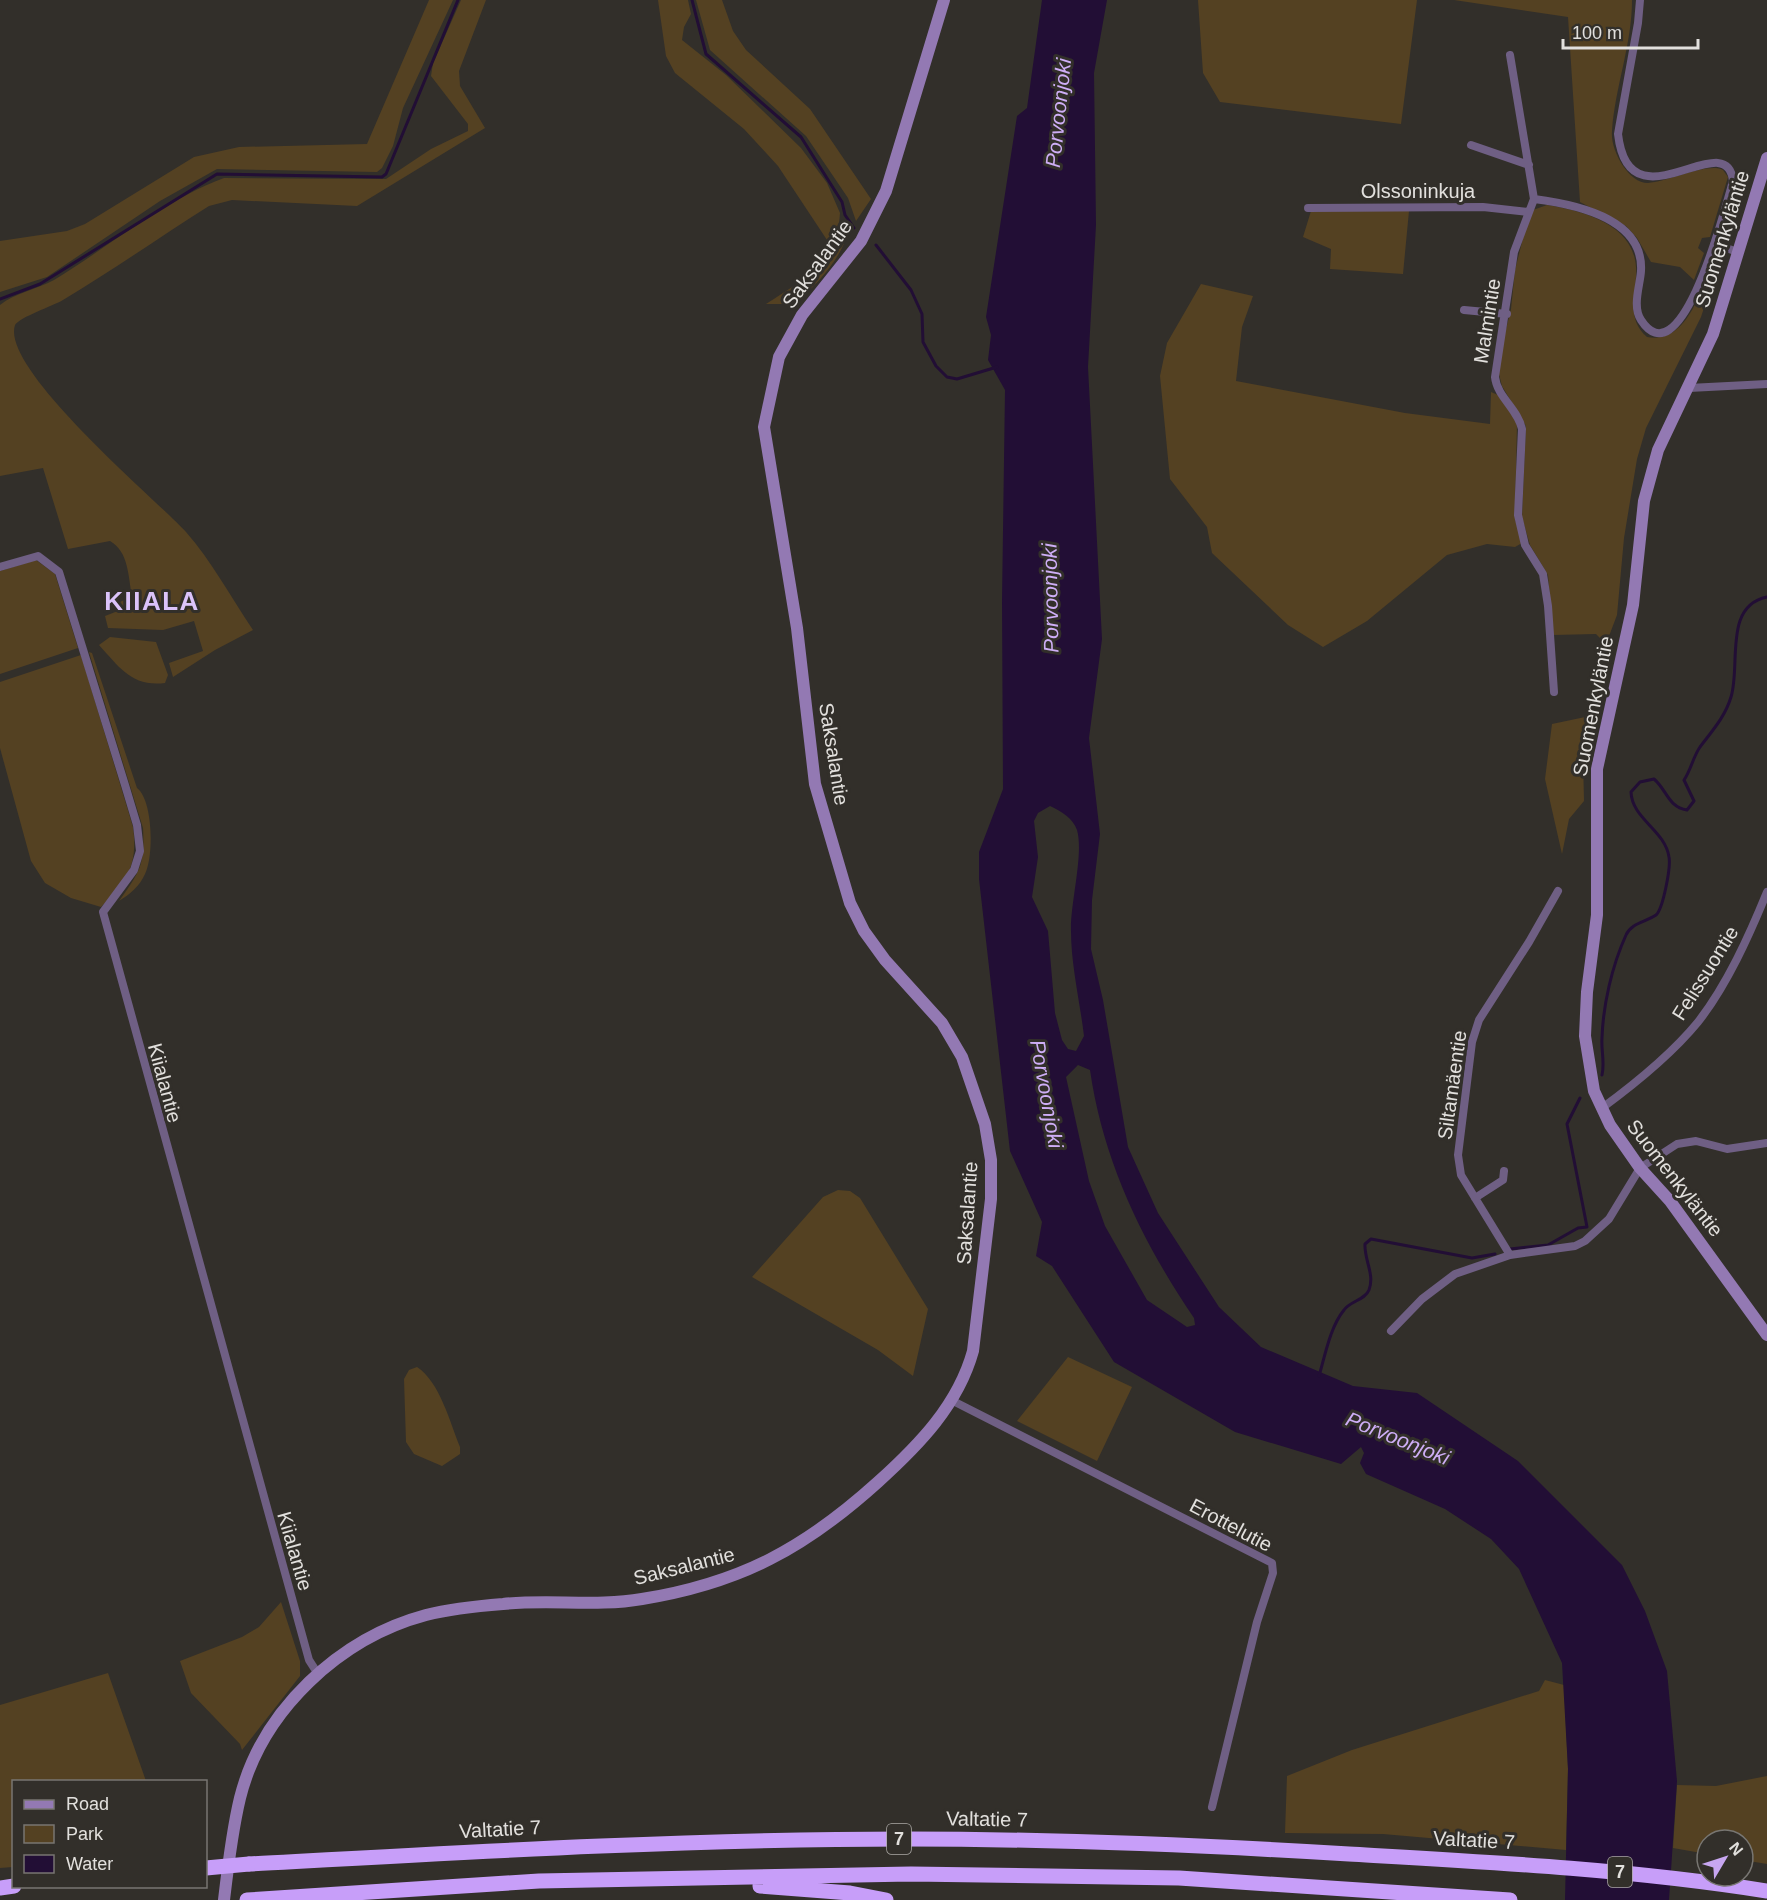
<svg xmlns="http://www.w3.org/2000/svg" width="1767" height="1900" font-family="Arial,sans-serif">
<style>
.green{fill:#544122}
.water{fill:#220e35;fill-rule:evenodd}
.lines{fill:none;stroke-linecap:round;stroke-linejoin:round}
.stream{stroke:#220e35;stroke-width:3}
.street{stroke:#6f5f84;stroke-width:8}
.secondary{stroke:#9379b3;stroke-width:12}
.highway{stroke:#c79ef9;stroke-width:15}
.highway-bridge{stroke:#c79ef9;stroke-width:15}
.labels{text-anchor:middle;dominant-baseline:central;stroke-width:6;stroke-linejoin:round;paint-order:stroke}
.shield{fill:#322f2a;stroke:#adaba7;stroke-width:1.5}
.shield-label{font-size:18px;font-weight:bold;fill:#e2e0dd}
.street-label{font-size:20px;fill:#e2e0dd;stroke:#322f2a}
.water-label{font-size:21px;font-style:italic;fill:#ceaef6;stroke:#322f2a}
.district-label{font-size:26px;font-weight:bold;letter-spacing:1.5px;fill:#dbc3fa;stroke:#322f2a}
</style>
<rect width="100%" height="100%" fill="#322f2a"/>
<path class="green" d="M429,0H453L403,108L393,146L382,168L377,172L217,169L160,201L47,277L0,292V241L67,231L85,224L194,157L239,147L367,144Z
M461,0H486L459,71L460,86L485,128L357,206L232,200L209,206C160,237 113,270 63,300C53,306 20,317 15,325C0,369 157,500 186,532C211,560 232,599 253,630L215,650L173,677L169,663L203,651L194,621L163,630L108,628L105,616L123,609L120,602L132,596C128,576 129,552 110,541L68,549L43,468L0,476V305C15,293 37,289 54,280C110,246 162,201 224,178L386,179L431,149L468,131V124L431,76L433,63Z
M658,0H688L691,14L684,27L682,40L726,75L801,148L827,183L840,213L839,224L845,241C835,266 815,285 796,304H766C789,289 820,272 831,246L778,166L744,129L675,73L666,56Z
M696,0H722L733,31L746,50L810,109L871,199L856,221L848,198L806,136L710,50Z
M1198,0H1417L1401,124L1220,102L1203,73Z
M1454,0H1632C1632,45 1615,87 1612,131C1610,149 1628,183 1648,183C1668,182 1708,162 1723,170L1728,177L1710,237L1702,238L1698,248L1704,253L1694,280L1680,267L1651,262L1637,238L1626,226L1580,202L1568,17Z
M1547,205C1582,211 1633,223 1636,267C1638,292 1624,317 1647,337C1689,345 1703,284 1715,254L1722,253L1701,317L1646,428L1637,459L1624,538L1617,615L1606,644L1596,634L1553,635L1548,575L1530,545L1522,517L1526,426L1502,386L1499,374L1502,345L1511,309L1515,270L1524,234L1533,210Z
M1311,211H1409L1403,274L1330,269L1331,249L1303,237Z
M1201,284L1253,296L1242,327L1236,381L1405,413L1490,424L1491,392L1498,395L1517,422L1515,519L1522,543L1515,547L1487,544L1447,555L1367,621L1323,647L1288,625L1212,553L1207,527L1170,479L1160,376L1167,343Z
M36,560L55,574L78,648L0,674V571Z
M110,637L156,642L168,675L165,683C132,687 120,668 99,645Z
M89,652L92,653L137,788C153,800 154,856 145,874C140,886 129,895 119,901C140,871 145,865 143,828Z
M81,655L133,827C138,864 128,881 101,907L71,898L45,883L31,861L0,748V682Z
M1590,716L1583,758L1584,801L1569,819L1562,854L1545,779L1552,724Z
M838,1190L850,1191L860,1198L928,1309L913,1376L878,1350L752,1277L823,1197Z
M1068,1357L1132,1387L1097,1461L1017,1421Z
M417,1367C440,1382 450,1423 460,1447V1454L442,1466L414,1454L406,1442L404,1379L409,1370Z
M281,1602L300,1661V1676L242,1750L240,1744L191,1693L180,1661L242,1637L259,1627Z
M108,1673L146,1781L14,1782L13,1867L0,1868V1705Z
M1545,1680L1564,1685L1568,1769L1566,1850L1383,1834L1285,1833L1287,1776L1352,1750L1539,1691Z
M1767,1776V1864L1743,1860V1840H1707V1854L1673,1848L1677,1785L1716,1786Z"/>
<path class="water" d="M1042,0H1107L1094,73L1096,225L1088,367L1102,639L1089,738L1100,834L1092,900L1091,949L1103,1000L1128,1147L1158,1213L1219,1307L1261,1347L1353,1386L1417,1393L1518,1461L1622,1565L1645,1611L1667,1671L1677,1781L1669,1900H1565L1568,1769L1562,1663L1519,1569L1491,1539L1445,1509L1366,1474L1360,1463L1364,1453L1361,1447L1341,1464L1235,1432L1114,1362L1052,1266L1036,1256L1042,1222L1010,1151L979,879V852L1003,789L1002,601L1005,390L988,360L991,335L986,317L1017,116L1027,108ZM1050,806C1061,811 1073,818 1077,830C1084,854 1070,904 1071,931C1071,965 1080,1002 1084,1036L1076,1051L1068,1049L1062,1040L1055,1013L1048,931L1032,897L1038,857L1034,821L1038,813ZM1078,1065L1090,1070C1103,1161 1143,1243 1194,1318L1195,1325L1187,1327L1147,1300L1105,1226L1089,1181L1066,1077Z"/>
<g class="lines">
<path class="stream" d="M692,0L706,54L801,137L842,202L845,215L854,228
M876,245L911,290L922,314L923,342L936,366L947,377L957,379L997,367
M0,299L40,284L217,174L382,177L386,174L458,0
M1602,1075C1605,1063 1601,1050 1602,1038C1603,1005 1612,966 1626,935C1631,923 1646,922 1656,915C1663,909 1671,867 1669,857C1665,830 1632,819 1631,792L1640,782L1654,779C1667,790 1668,807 1687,810L1694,801L1684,780C1691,770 1693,757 1700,747C1712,731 1725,717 1731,697C1741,665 1723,606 1767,597
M1510,1249L1548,1245L1578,1228L1587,1227L1567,1124L1580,1098
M1319,1376C1325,1356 1330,1327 1344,1310C1350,1301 1365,1300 1369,1290C1375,1274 1364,1260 1365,1244L1371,1239L1472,1258L1495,1254"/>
<path class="street" d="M1510,55L1534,199L1514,252L1495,377C1497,397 1518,409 1522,429L1518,515L1525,545L1543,574L1548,606L1554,692
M1471,145L1529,165
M1534,199C1574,204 1644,218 1641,271C1640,286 1632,306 1641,320C1682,383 1727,201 1733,181C1727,123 1629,231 1618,134L1638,23L1640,0
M1308,208L1483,207L1528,212
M1714,244L1738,252
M1464,310L1507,314
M1689,388L1767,384
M0,567L38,556L59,572L125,785L137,825L140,851L134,870L103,912L309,1660L318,1674
M1602,1108C1636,1083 1671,1055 1698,1022C1727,985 1749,936 1767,892
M1475,1198L1503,1180L1504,1171
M1510,1255L1461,1175L1458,1155L1472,1042L1479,1020L1529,942L1558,891
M1391,1331L1422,1299L1455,1274L1510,1255L1575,1246L1585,1241L1609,1219L1640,1168L1677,1144L1696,1141L1727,1149L1767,1143
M953,1401L1272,1563L1273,1573L1257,1622L1212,1807"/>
<path class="secondary" d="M1767,158L1713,334L1658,450L1644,501L1633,605L1597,769V915L1587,992L1585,1036L1594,1091L1610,1125L1640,1168L1670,1201L1767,1335
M224,1900C228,1866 232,1831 240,1798C262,1710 340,1638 426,1615C450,1609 478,1606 503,1604C549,1599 597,1607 642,1599C741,1583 805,1548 878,1482C919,1445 958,1405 973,1351L991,1199V1160L985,1124L962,1057L942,1023L885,960L864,931L850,903L815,784L797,628L764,427L779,357L802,315L861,241L886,191L944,0"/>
<path class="highway" d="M249,1864C468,1852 687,1839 906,1839C1053,1839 1201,1845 1349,1854C1489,1862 1628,1869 1767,1891
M760,1886L850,1893L886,1900
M0,1888L14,1886
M247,1900L539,1881L911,1874L1179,1878L1510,1900"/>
<path class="highway-bridge" d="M206,1868L249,1864"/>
</g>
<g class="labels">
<g class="shield">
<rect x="887" y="1824" width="24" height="30" rx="4.5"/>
<rect x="1608" y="1857" width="24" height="30" rx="4.5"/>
</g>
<g class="shield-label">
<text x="899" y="1839">7</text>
<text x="1620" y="1872">7</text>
</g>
<g class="street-label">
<text x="1418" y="191">Olssoninkuja</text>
<text transform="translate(1722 239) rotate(-73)">Suomenkyläntie</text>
<text transform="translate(817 264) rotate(-54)">Saksalantie</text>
<text transform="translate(1487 321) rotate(-81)">Malmintie</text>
<text transform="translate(1593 706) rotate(-79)">Suomenkyläntie</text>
<text transform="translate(834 754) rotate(81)">Saksalantie</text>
<text transform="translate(1705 973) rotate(-58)">Felissuontie</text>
<text transform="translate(165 1083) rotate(75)">Kiialantie</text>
<text transform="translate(1452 1085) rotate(-82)">Siltamäentie</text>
<text transform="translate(1675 1178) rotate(52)">Suomenkyläntie</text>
<text transform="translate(967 1213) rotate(-86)">Saksalantie</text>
<text transform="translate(1231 1525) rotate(28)">Erottelutie</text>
<text transform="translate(295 1551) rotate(74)">Kiialantie</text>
<text transform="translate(684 1566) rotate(-14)">Saksalantie</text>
<text transform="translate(987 1819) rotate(1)">Valtatie 7</text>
<text transform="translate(500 1829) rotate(-3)">Valtatie 7</text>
<text transform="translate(1474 1840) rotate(3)">Valtatie 7</text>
</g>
<g class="water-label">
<text transform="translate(1058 113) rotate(-84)">Porvoonjoki</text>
<text transform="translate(1050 598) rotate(-91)">Porvoonjoki</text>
<text transform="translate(1047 1094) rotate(80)">Porvoonjoki</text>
<text transform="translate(1398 1438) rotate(22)">Porvoonjoki</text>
</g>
<g class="district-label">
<text x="152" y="601">KIIALA</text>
</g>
</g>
<rect x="12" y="1780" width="195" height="108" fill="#322f2a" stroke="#787672" stroke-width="1.5"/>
<rect x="24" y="1800" width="30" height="9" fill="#9379b3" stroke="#787672" stroke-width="1.5"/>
<text x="66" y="1810" font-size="18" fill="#e2e0dd">Road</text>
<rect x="24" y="1825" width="30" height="18" fill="#544122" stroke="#787672" stroke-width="1.5"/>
<text x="66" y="1840" font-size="18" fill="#e2e0dd">Park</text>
<rect x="24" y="1855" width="30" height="18" fill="#220e35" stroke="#787672" stroke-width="1.5"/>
<text x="66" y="1870" font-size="18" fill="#e2e0dd">Water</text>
<g transform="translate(1725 1858) rotate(51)"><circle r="28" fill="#322f2a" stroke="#787672" stroke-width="1.5"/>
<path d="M0-4.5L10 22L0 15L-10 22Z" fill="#c7a6f0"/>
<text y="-9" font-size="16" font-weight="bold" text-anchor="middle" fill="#e2e0dd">N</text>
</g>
<path d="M1563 39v9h135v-9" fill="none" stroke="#e2e0dd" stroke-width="3"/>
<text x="1572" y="39" font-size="18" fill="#e2e0dd" stroke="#322f2a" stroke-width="4.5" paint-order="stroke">100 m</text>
</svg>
